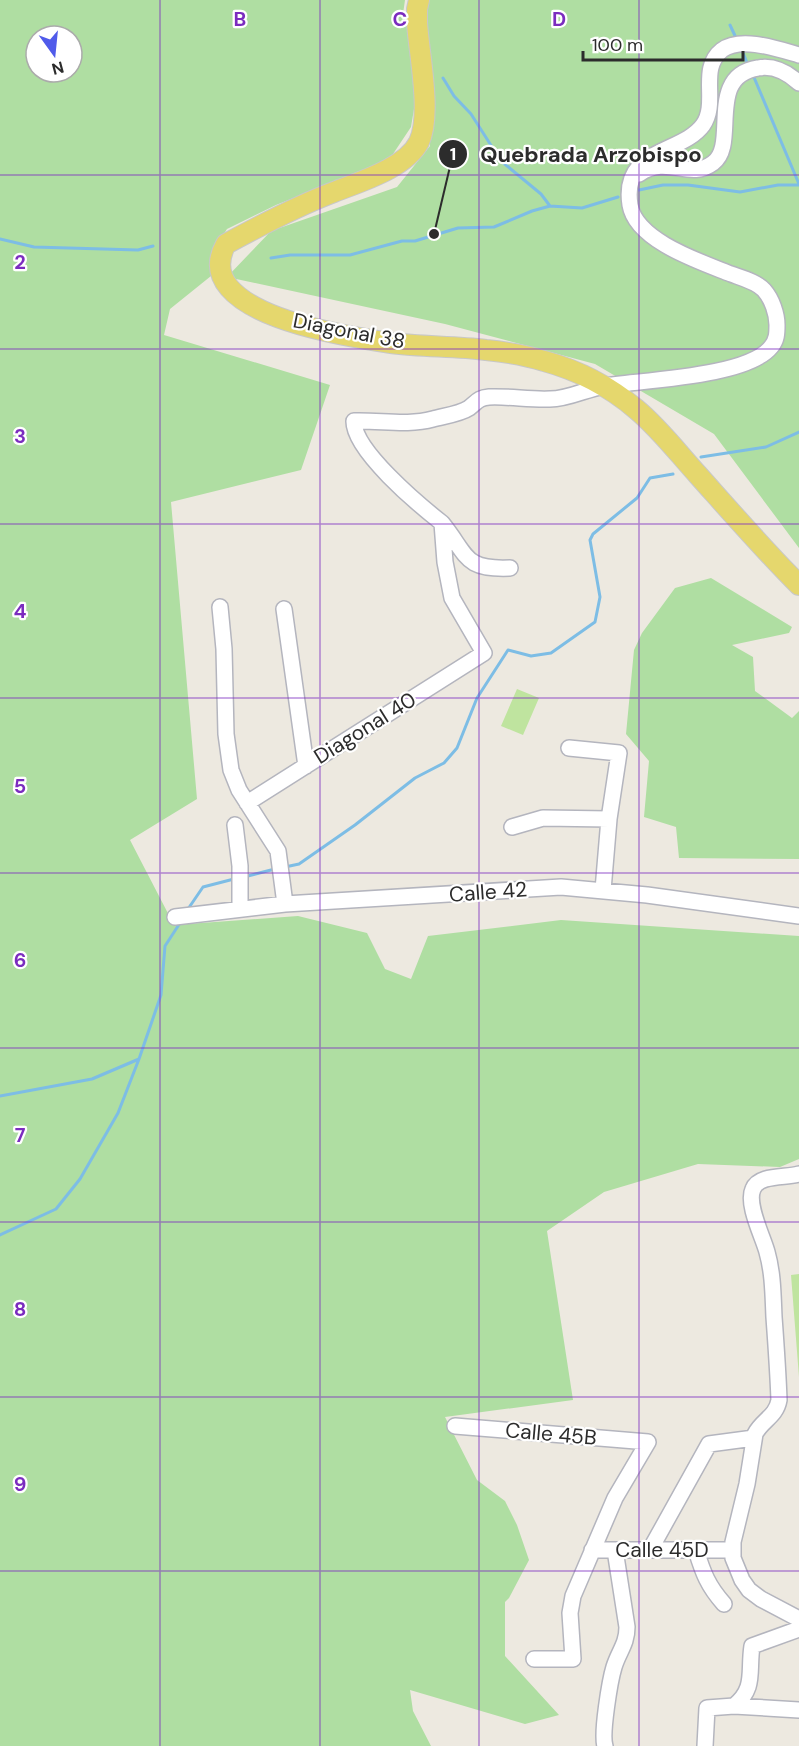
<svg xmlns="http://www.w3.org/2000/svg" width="799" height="1746" font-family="'DM Sans',sans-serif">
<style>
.green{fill:#afdea2;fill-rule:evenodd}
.pitch{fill:#bfe49f}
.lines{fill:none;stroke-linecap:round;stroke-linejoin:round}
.stream{stroke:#7dbde5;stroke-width:3}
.minor-casing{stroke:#b4b5be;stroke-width:18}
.major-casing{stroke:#c8c8c8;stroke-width:22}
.minor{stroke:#fff;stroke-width:15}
.major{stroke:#e5d76d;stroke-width:20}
.grid{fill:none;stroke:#7b2cbf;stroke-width:1.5;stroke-opacity:0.55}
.labels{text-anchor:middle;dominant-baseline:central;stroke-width:4.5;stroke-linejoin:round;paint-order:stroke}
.street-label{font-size:21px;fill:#2c2c2c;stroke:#fff}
.grid-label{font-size:20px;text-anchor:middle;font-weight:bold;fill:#7b2cbf;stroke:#fff;stroke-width:4.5;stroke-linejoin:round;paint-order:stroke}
.leader{fill:none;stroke:#2c2c2c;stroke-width:2}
.callout-dot{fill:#2c2c2c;stroke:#fff;stroke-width:2}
.mark-label{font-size:18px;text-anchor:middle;font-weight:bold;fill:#fff}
.callout-label{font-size:22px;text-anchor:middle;font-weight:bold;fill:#2c2c2c;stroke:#fff;stroke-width:4.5;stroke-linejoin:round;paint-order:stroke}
</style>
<rect width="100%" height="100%" fill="#ede9e0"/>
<path class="green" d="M0,0H405L403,14L409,29L415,103L411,127L389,160L370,170L331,183L276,205L227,229L212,252L211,276L170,309L164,335L330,385L301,470L171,502L197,799L130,840L174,925L298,916L367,933L385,969L411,979L428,936L561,920L799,936V1159L780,1167L698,1164L604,1192L547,1231L573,1400L445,1417L477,1480L505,1501L517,1525L529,1560L509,1598L505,1602V1656L559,1715L525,1724L410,1690L413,1711L431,1746H0ZM36,36H72V72H36Z
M425,0H799V548L714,434L595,364L445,324L227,277L271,231L397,187L430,146L424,33Z
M711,578L792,627L789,633L732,645L753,657L755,691L792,718L799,711V859L679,858L676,827L644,817L649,761L626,734L634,650L642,633L675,588Z"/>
<path class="pitch" d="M517,689L539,698L523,735L501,726Z
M799,1274V1377L791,1275Z"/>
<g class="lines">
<path class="stream" d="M730,25L737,40
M741,48L748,65
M753,75L799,184
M443,78L454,96L471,114L501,161L541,194L550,206
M639,190L663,185H688L740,192L778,185H799
M0,239L34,247L138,250L153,246
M271,258L290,255H350L402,241H415L458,228L494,227L532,211L550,206L582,208L618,197
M701,457L766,447L799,432
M285,867L299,864L355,825L415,778L444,763L457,748L477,698L508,650L531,656L551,653L595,622L600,597L590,540L593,534L637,498L650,478L673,474
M244,877L275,869
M188,909L203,887L234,879
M0,1096L92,1079L139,1059L161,995L165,946L180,923
M0,1235L56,1209L80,1179L118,1113L139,1059"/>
<defs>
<path id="minor" d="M639,174C668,154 689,181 713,163C739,145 705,76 758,68C774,65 788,73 799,83
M442,523C468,555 463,570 510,568
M220,607L224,649L226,734L231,770L239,790L278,851L285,904
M284,609L306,766
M569,748L619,753L609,819L603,890
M247,803L484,653L452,598L445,562L442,523C419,505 353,450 354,421C381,420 407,426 433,419C444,416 460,414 469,408C477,402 478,398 489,397C509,396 530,400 550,399C569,399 586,389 604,386C642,380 747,377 771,347C777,340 777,333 777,325C777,314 772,299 764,290C757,282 742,278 731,274C701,262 636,241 630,205C621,148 682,154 703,125C719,102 698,69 722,50C741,36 778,49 799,55
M235,825L240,866V909
M512,827L543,818L609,819
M175,917L285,904L561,887L647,895L799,916
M799,1174C786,1178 759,1174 753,1189C746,1204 763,1237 767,1252C773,1273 773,1295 774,1317C776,1344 778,1372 779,1400C776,1417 762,1420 755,1434L747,1484L733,1542V1558L742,1580L749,1590L761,1599L799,1619
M455,1426L648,1442L615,1498L573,1596L570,1613L573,1659H534
M592,1550H732
M650,1550L709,1444L754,1438
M696,1550C703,1573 708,1586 724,1604
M734,1706C756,1688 748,1672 752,1646L799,1629
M605,1746C601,1734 610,1680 614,1667C619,1651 627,1644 627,1627L615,1550
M705,1746L707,1708L734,1706L799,1710"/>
<path id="major" d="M419,0L417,9V23C419,54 432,115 419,142C406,168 359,182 334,192C297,206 261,225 226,244C187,314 350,337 391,343C423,347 455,346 486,350C506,352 525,355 544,361C577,370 610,387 636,409C659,428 678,453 698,475C731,512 764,550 799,585"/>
</defs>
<use href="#minor" class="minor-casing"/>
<use href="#major" class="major-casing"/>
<use href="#minor" class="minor"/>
<use href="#major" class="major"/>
</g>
<path class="grid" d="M160,0V1746M320,0V1746M479,0V1746M639,0V1746M0,175H799M0,349H799M0,524H799M0,698H799M0,873H799M0,1048H799M0,1222H799M0,1397H799M0,1571H799"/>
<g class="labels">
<g class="street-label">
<text transform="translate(349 331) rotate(11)">Diagonal 38</text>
<text transform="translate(365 728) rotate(-32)">Diagonal 40</text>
<text transform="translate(488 892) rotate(-4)">Calle 42</text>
<text transform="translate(551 1434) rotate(5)">Calle 45B</text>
<text x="662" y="1550">Calle 45D</text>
</g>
</g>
<g class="grid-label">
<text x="240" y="26">B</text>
<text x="400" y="26">C</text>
<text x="559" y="26">D</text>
<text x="20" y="269">2</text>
<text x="20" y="443">3</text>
<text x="20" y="618">4</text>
<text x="20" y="793">5</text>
<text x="20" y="967">6</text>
<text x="20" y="1142">7</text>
<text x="20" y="1316">8</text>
<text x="20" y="1491">9</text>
</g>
<path class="leader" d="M434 234L453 154"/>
<g class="callout-dot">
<circle cx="434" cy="234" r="6"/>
<circle cx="453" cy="154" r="15"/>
</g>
<g class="mark-label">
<text x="453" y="160">1</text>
</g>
<g class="callout-label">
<text x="591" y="162">Quebrada Arzobispo</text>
</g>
<g transform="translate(54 54) rotate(165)"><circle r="28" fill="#ffffff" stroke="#ababab" stroke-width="1.5"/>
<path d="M0-4.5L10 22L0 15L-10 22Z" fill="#505bea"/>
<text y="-9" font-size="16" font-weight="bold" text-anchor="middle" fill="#2c2c2c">N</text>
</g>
<path d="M583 51v9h160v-9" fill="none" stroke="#2c2c2c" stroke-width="3"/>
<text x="592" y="51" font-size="18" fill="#2c2c2c" stroke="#ffffff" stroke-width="4.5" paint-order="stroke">100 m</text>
</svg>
